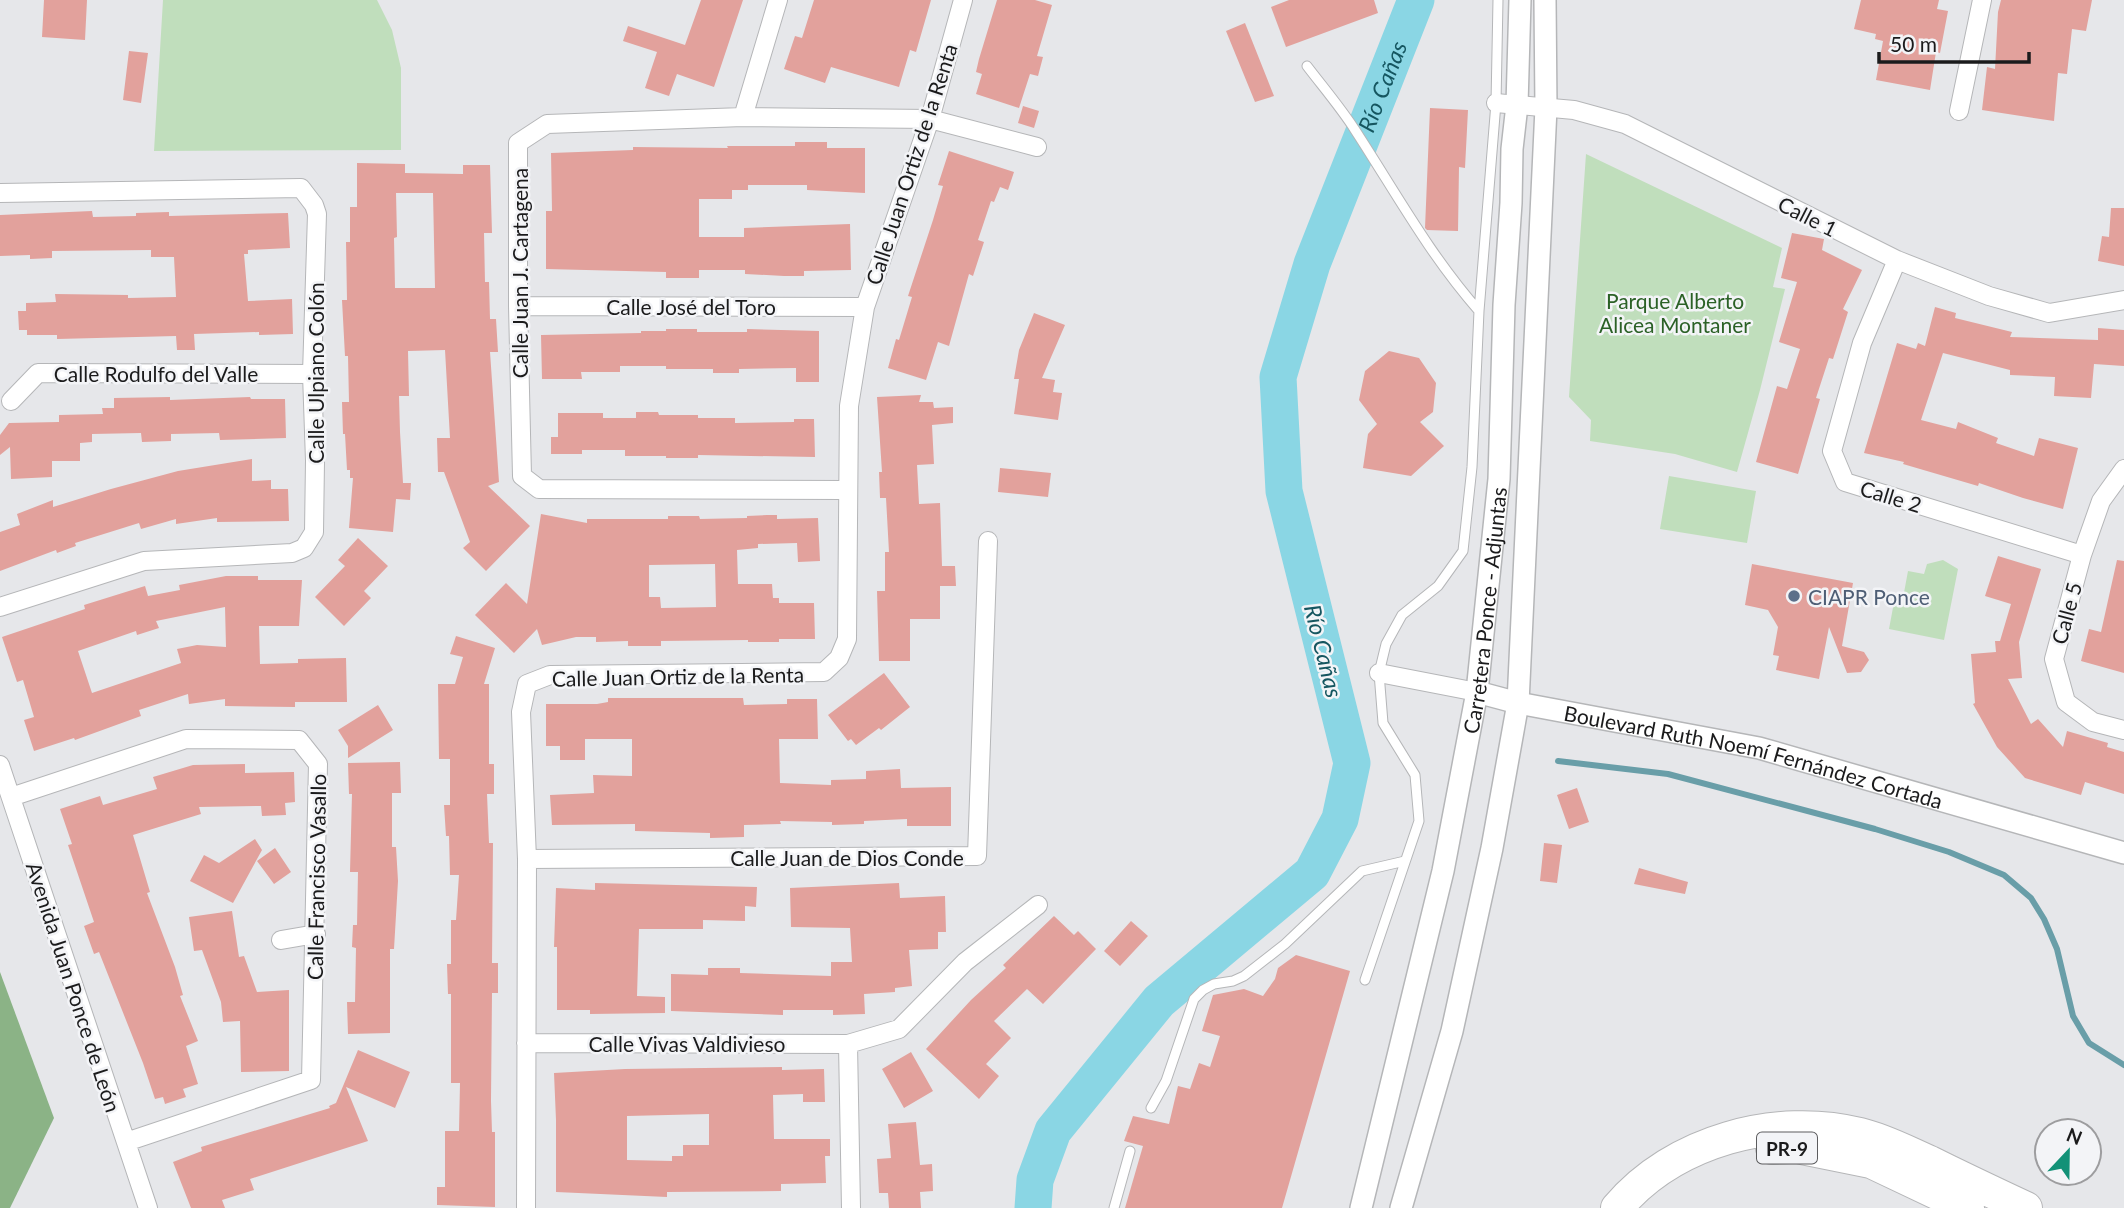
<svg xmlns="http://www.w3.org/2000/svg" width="2124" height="1208" font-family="Lato,sans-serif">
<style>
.green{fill:#c0debc}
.forest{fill:#8bb386}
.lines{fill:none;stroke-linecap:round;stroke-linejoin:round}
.stream{stroke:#699ea8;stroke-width:6}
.river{stroke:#8ad6e4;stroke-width:37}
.building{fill:#e2a19c;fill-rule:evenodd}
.service-casing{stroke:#b5b6b8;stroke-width:11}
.minor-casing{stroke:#b5b6b8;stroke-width:20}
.tertiary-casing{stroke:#b5b6b8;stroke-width:24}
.motorway-casing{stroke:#b5b6b8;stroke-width:34}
.service{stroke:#fff;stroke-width:9}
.minor{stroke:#fff;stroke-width:18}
.tertiary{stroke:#fff;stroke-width:21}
.motorway{stroke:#fff;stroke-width:32}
.service-dot{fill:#5c6f8a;stroke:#f3f4f7;stroke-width:2.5}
.labels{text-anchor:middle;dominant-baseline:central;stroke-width:5;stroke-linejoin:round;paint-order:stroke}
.shield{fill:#f3f4f7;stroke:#5c5c5e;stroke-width:2}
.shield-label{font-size:19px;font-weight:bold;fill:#1b1b1c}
.street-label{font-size:21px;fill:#1b1b1c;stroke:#f3f4f7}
.park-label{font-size:21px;fill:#2b6126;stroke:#f3f4f7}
.service-label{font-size:21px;fill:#4e5e75;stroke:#f3f4f7;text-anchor:start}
.water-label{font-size:23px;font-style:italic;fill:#155660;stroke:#f3f4f7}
</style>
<rect width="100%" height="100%" fill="#e6e7ea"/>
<path class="green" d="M163,0H377L392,30L401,68V150L154,151Z
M1586,154L1782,248L1773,287L1785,289L1760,390L1737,472L1675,454L1590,441L1591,420L1569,397Z
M1669,476L1756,491L1747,543L1660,529Z
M1943,560L1958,569L1944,640L1889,629L1895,597L1903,598L1908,571L1924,574L1927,564Z"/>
<path class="forest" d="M0,972L54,1118L10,1208H0Z"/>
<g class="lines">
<path class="stream" d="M1558,761L1668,774L1875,829L1949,852L2004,875L2031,898L2044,919L2057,949L2073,1016L2089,1043L2124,1065"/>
<path class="river" id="s1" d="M1033,1208L1035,1180L1053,1131L1159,1001L1312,873L1340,819L1352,763L1284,491L1278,377L1312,264L1416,0"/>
</g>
<path class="building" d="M44,0H87L85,40L42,37Z
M701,0H743L714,87L677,74L669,96L645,88L657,52L623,41L628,26L685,45Z
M814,0H931L916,52L910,50L899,87L831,67L825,83L784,69L795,36L802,38Z
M997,0H1035L1052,5L1037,56L1043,57L1038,76L1030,74L1019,108L976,94L982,74L976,72L979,59Z
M1289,0H1374L1378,13L1286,47L1271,7Z
M1861,0H1939L1937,9L1948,11L1940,53L1936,52L1930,90L1876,80L1883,41L1875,39L1876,34L1854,29Z
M2001,0H2092L2086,31L2072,29L2067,74L2058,73L2054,121L1982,110L1987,67L1995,69L1998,12Z
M1245,23L1274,96L1255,102L1226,31Z
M129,51L148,53L141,103L123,100Z
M1023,106L1039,111L1034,128L1018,123Z
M1430,108L1468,110L1465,168L1459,167L1458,231L1427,230L1425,228Z
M795,142H827V148H865V193L807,190V185H748V190H732V199H699V237H744V228L850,224L851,270L804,271V276H784L745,274V270H699V278H666V272L546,269V211H552L551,153L633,150V147L728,148L727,146H795Z
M949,151L1014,172L1008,190L1000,187L994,202L991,201L978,240L984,242L973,276L969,274L949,346L938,342L926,380L888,368L896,339L899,340L912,297L908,296L933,220L943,186L938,185Z
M357,163L405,164V173L463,174V165H490L492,233H484L485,282H489L490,319H496L498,352H490L499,482L488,486L530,526L486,571L463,548L470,542L444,472H438L437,438H450L445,350L408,351L409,396H399L400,432L403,483H411L410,500L396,499L393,532L349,528L353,478H350V470H347L345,434H343L342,402H349L348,356H345L342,300H347L346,242H350V207H357ZM396,193H433L435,288H395L394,238L397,237Z
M2111,208H2124V266L2098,261L2102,236L2109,237Z
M92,211L93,217L136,216V213L169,212V216L288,213L290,248L248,250V254H244L248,301L292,299L293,334L259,335V332L194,334L195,350H177L176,336L57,339V335H27V330H19L18,311H26V303L56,302L55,294L128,295V298L176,297L174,257H151V250L52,251V258L30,259V255L0,256V215Z
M1792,233L1824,239L1822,250L1862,270L1843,309L1848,312L1833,359L1829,358L1816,398L1820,399L1798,474L1756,462L1777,386L1787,389L1800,349L1779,342L1797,282L1781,278Z
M1935,307L1956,313L1955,318L2012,332L2010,337L2098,340V328L2124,330V366L2094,364L2091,398L2054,396L2055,377L2010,375V370L1943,353L1921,420L1956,429L1958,422L1998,438L1996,443L2034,456L2039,438L2078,448L2063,509L2023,498L1979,483L1978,486L1903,464L1904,462L1864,453L1897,343L1916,349L1918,343L1925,346Z
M1034,313L1065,325L1042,378L1055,380L1053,392L1062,393L1058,420L1014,414L1019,379H1014L1019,350Z
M666,329H697V332H747V329L819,331V382H796V368L739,369V373H713V369H666V366H620V372H581L582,379H542L541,335L641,333V331H666Z
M1389,351L1419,358L1436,383L1433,412L1420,422L1444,446L1411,476L1363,468L1368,434L1377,424L1359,400L1365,371Z
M921,395L919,402H933L934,408L953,407V423L932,425L934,464L917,465L919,504L940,503L942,566H955L956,586H940V619H910V661H879L877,591H885V552H889L886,498H880L879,472H882L877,397Z
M170,397V400L250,397L251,399H285L286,438L220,440L219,433L171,434V441L142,442L141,433L92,434V442L80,443V461H52V477L11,479L10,447L0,455V435L9,423L59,422V415L103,414L102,408H114V398Z
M636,412H658L659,415H698V418H735V423L794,422V419H814L815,457L698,455V458H666V456H625V450H582V454H551V437H558V413H603V418H636Z
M252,459V481L271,480V489H288L289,521L217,522V518L176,524V519L141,529L139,523L75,543L76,546L57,553L56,550L0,571V532L20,525L17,514L53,500V507L111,489L178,471Z
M1000,468L1051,473L1048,497L998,492Z
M541,514L587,523V519H668V516H699L700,519L747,518V516L767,515H777V519L818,518L820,561L798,562L797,543L758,544V548L737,550L738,584H772L773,598H779V603H814L815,639H779V642H748V640L661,641V646H628V641L596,642V637H576L542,645L537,629L514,653L475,615L506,583L527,604ZM715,564L716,607L661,608L660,597H649V565Z
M358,538L388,566L364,591L371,598L344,626L315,597L345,566L338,560Z
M1998,556L2041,569L2019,642L2022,678L2008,679L2031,724L2038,719L2063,747L2067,731L2108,743L2107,747L2124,752V794L2085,782L2081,795L2025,778L1997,747L1973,704L1975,703L1971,654L1996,652L1995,641H2000L2011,604L1985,596Z
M2117,560L2124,561V673L2081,661L2089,629L2101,632Z
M1752,564L1853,583L1842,646L1864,652L1869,660L1861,672L1847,673L1829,627L1819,679L1776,670L1779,656L1773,655L1778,627L1768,610L1745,605Z
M226,576H258V580H302L299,626H259L260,664L298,663V659L346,658L347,702H295V707L225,706V699L189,704L188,694L139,710L141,716L75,740L74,738L34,751L24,720L34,717L23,680L17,682L2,637L85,609L84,605L145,586L148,596L180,590L179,585ZM225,607L226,647L197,645L177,649L181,663L92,693L78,651L136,631L137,635L159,628L156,621Z
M456,636L495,648L484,684H489V764H494V794H487L489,843H493L492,963H498V993H492L491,1101L492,1132H495V1207L437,1205V1187H445V1131H459L460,1083H451V994H448L447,964H451V920H456L459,875H450L449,836H446L444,805H450V759H439L438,684H455L463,657L450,654Z
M884,673L910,707L881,730L879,728L856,745L851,739L848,741L828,715Z
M608,698H743L744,705L787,704V699H817L818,739H779L780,783L831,785V780L866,779V771L900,769L901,788L951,787V826H907V819L864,821V824L832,825V822L780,821L781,824L744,825V837L710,838V833L635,831V824L552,825L550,795L594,793L593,775L632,776V739H585V760H560V746H546V704H597L608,702Z
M378,705L393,730L348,758V746L338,730Z
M400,762L401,793H392V847H396L398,881L394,949H390V1033L348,1034L347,1002H355L356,948L352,947L353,925H357L358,872H350L352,794H349L348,763Z
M245,764V773L294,772L295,802L285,803L286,815L262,816L261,806L199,807L201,814L133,835L150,892L147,893L175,967L183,995L180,996L198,1041L186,1046L198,1084L183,1089L186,1097L165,1104L163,1097L155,1099L143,1063L99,952L94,954L84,926L94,922L68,845L72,844L60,809L100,796L103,805L157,789L153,777L193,765Z
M1577,788L1589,822L1569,829L1557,795Z
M255,839L262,850L233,903L190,881L204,855L219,863Z
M1544,843L1562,845L1557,883L1540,881Z
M275,848L291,872L274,884L257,861Z
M1639,868L1688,882L1685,894L1634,884Z
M595,883L757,887L756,907L745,906V921L703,920V929H639L637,996L665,997V1013L590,1014V1010H557V947H554L556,888L595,890Z
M899,883L900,898L945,896L946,932H938V949L909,950L912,986L895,988V992L864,994L865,1014L833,1015V1010H783V1015L671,1011V974L708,975V968H740V973L831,976V962H852L850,928L791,927L790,888Z
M232,911L239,957L244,956L257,992L289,990V1071L241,1072L240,1021L223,1022L221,1002L202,950L194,951L189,917Z
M1054,916L1074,935L1078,931L1096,949L1043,1004L1027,989L994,1021L1011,1038L986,1064L999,1076L979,1099L926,1049L971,1000L1006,968L1003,965Z
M1131,921L1148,936L1120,966L1104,951Z
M1296,955L1350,971L1282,1208H1125L1143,1146L1124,1141L1133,1116L1169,1124L1178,1086L1190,1089L1199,1063L1210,1067L1220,1036L1202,1031L1213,995L1244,989L1263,996L1275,979L1278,968Z
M358,1050L410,1072L395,1108L346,1087L368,1141L250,1179L254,1190L222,1200L225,1208H191L173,1162L202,1151L201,1147L330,1108L329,1106L336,1103Z
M911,1052L933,1091L904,1108L882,1069Z
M782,1067V1070L824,1069L825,1102H803V1094L773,1095L774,1139H830V1156H825L826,1183L781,1184V1191L667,1192V1197L556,1192V1120L554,1073L625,1069ZM709,1114V1145H683V1156H672V1161L627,1160V1116Z
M916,1122L920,1165L932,1164L933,1191L920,1192L921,1208H889L888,1193H879L877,1159L891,1158L888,1124Z"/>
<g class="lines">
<defs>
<path id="service" d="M1307,66C1323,87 1341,108 1355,130C1396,193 1429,254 1479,311
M1365,980L1419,821L1415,775L1383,723L1379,673L1386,644L1402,615L1438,586L1463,551L1472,467L1479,311L1496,103L1498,0
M1151,1108L1166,1081L1194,999L1203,990L1214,984L1233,981L1244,976L1285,944L1362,871L1405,861
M1114,1208L1130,1151"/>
<path id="minor" d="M1496,103L1574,110L1625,124L1897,260L1989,296L2049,313L2124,300
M1959,111L1982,0
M743,117L778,0
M0,193L301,188L314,205L317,214L312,374L315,461L314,532L304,548L292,553L144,561L0,607
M1897,260L1862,343L1832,451L1845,482L2082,555
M518,306L865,307
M11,401L38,373L312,374
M2124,469L2101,501L2082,555L2054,659L2066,702L2093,722L2124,730
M846,490L539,489L522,476L518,306V143L547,124L743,117L930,119L1037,147
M1379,673L1477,692
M0,765L148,1208
M11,797L186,739L299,740L318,764L311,1080L126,1142
M527,859L977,856L988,541
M281,940L316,934
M526,1043L848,1044L899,1029L965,962L1038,905
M848,1044L851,1208
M526,1208L527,859L521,712L527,684L550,675L824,672L839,658L847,639L849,406L865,307L930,119L963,0"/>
<g id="tertiary">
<path id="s2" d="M1477,692L1518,703L1759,748L2124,853"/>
<path id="s3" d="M1361,1208L1443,871L1477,692L1499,479L1504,305L1511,203L1512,149L1517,105L1520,0"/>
<path d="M1401,1208L1452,1031L1492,848L1518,703L1546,108L1545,0"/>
</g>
<path id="motorway" d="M1772,1148L1797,1147L1871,1162L1968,1208
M1617,1208C1673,1141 1776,1113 1860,1134C1885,1140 1907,1152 1930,1162C1962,1178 1994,1193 2026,1208"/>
</defs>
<use href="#service" class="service-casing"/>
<use href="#minor" class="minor-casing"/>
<use href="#tertiary" class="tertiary-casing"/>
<use href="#motorway" class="motorway-casing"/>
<use href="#service" class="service"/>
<use href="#minor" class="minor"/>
<use href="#tertiary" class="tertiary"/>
<use href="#motorway" class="motorway"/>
</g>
<circle class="service-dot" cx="1794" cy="596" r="7"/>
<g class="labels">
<rect class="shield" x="1757" y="1132.5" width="60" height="31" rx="5"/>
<g class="shield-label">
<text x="1787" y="1148">PR-9</text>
</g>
<g class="street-label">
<text transform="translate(911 164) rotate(-72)">Calle Juan Ortiz de la Renta</text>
<text transform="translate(1808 216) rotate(27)">Calle 1</text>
<text transform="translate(519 273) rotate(-90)">Calle Juan J. Cartagena</text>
<text x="691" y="306">Calle José del Toro</text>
<text x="156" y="373">Calle Rodulfo del Valle</text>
<text transform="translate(315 373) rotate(-90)">Calle Ulpiano Colón</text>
<text transform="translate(1891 496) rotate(17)">Calle 2</text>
<text stroke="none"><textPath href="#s3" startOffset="611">Carretera Ponce - Adjuntas</textPath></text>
<text transform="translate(2066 613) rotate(-75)">Calle 5</text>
<text transform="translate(678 676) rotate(-1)">Calle Juan Ortiz de la Renta</text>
<text stroke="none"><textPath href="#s2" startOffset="284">Boulevard Ruth Noemí Fernández Cortada</textPath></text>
<text x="847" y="857">Calle Juan de Dios Conde</text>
<text transform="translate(316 877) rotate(-89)">Calle Francisco Vasallo</text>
<text transform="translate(74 987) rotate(72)">Avenida Juan Ponce de León</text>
<text x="687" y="1043">Calle Vivas Valdivieso</text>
</g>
<g class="park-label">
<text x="1675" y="300">Parque Alberto<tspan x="1675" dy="24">Alicea Montaner</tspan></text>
</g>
<g class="service-label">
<text x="1808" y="596">CIAPR Ponce</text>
</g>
<g class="water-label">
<text stroke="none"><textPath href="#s1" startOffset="1269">Río Cañas</textPath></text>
<text transform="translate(1324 651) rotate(76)">Río Cañas</text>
</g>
</g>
<g transform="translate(2068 1152) rotate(22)"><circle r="33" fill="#f3f4f7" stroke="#9d9d9f" stroke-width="2"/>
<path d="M0-5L12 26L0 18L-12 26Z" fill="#129177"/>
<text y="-10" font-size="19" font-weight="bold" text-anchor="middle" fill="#1b1b1c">N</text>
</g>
<path d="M1879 52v10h150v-10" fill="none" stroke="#1b1b1c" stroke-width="3.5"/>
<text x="1890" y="52" font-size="21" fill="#1b1b1c" stroke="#f3f4f7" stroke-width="5" paint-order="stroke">50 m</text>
</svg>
